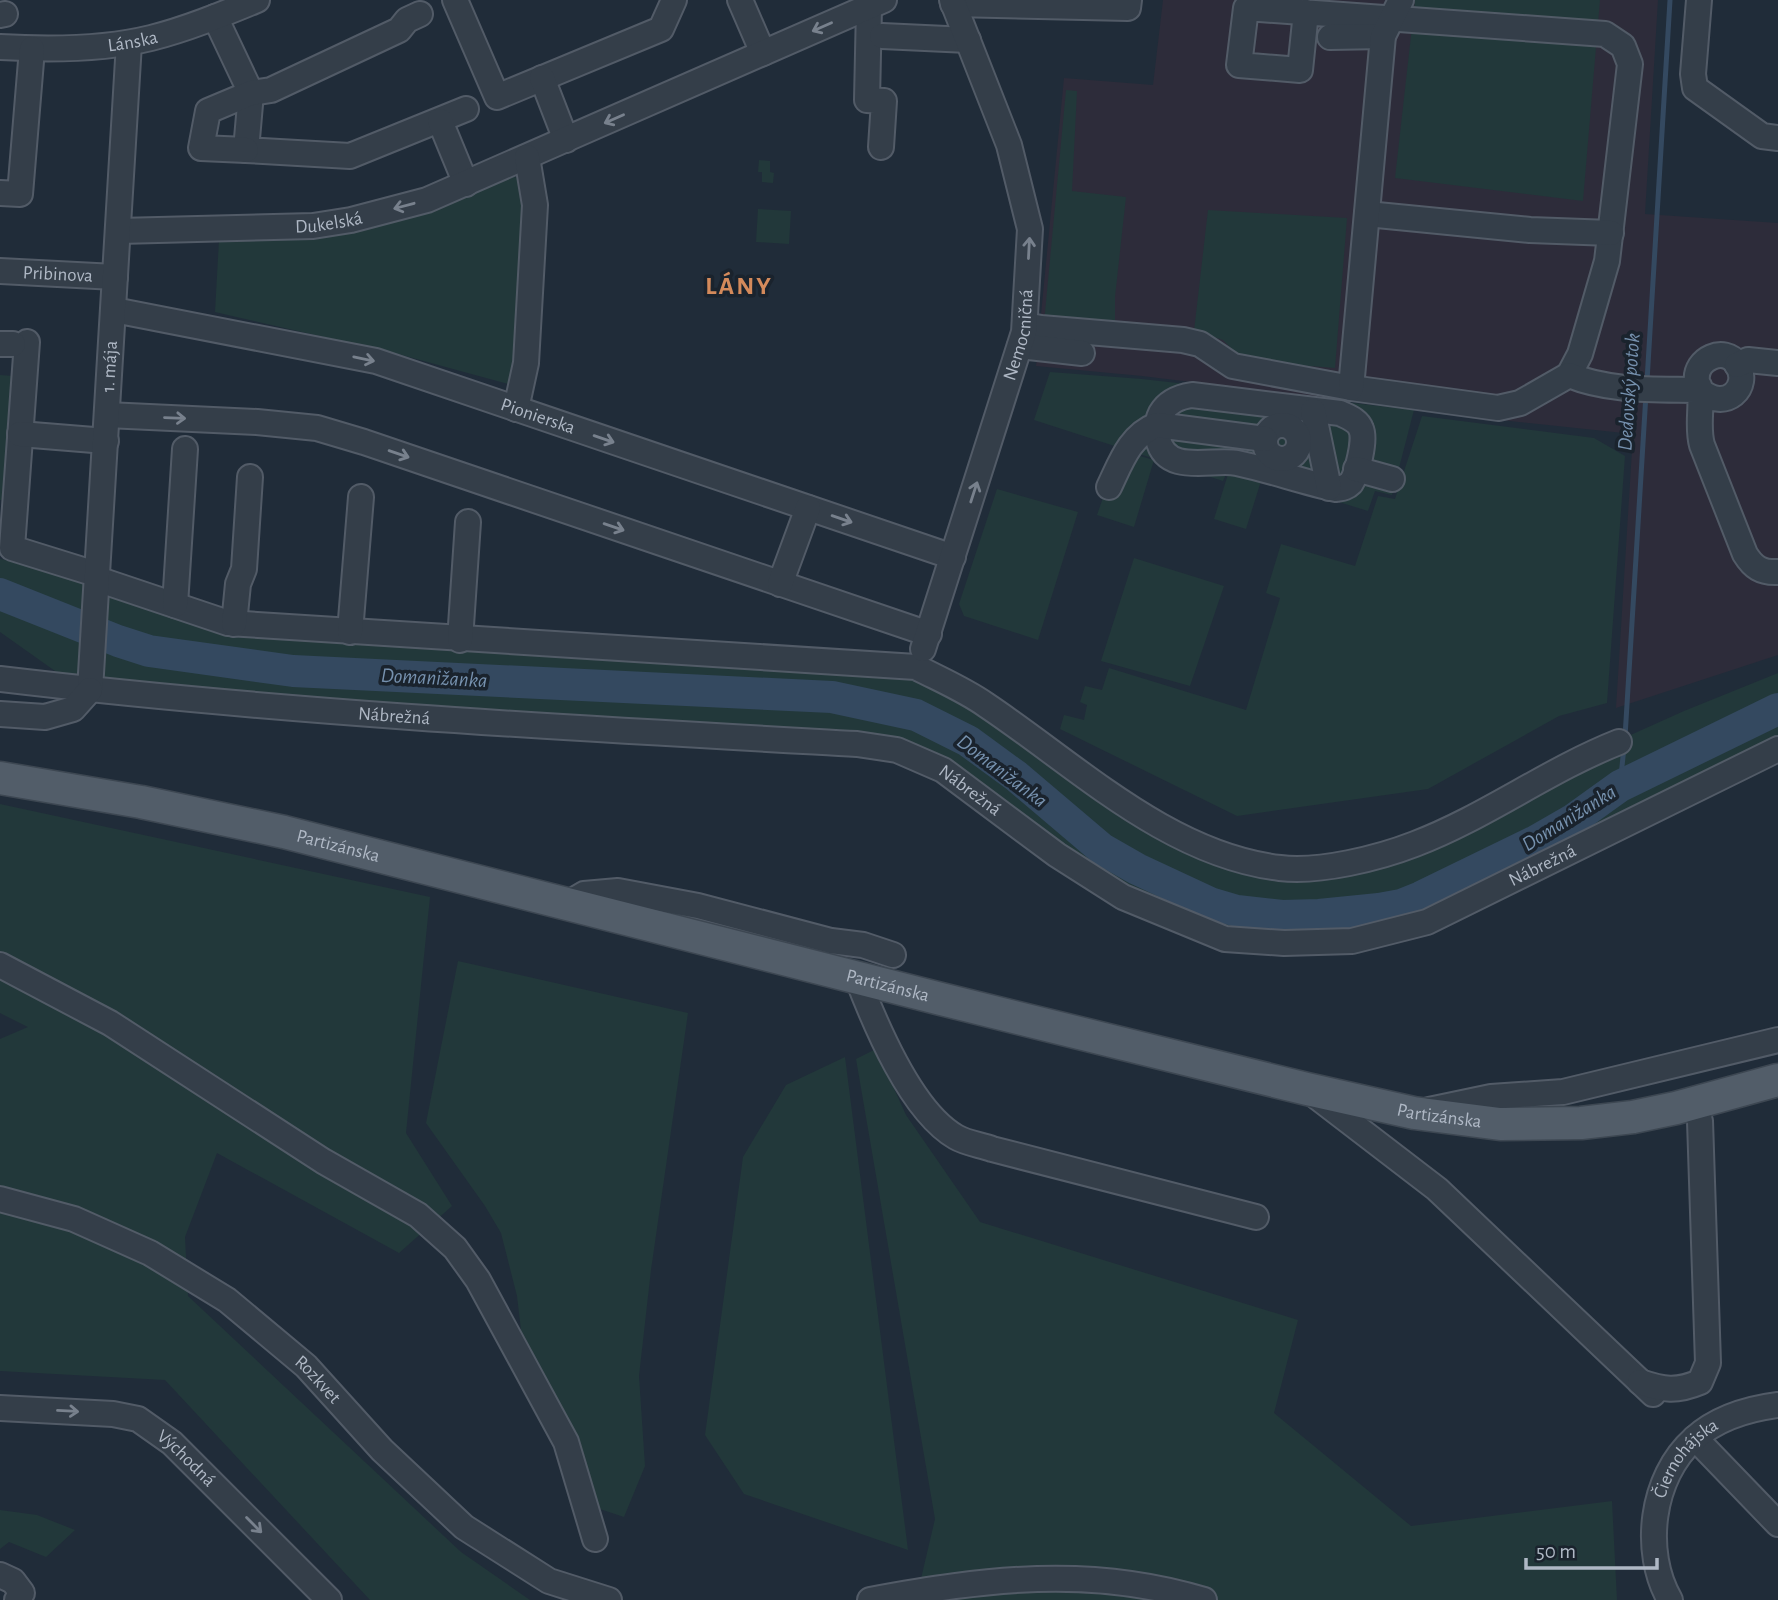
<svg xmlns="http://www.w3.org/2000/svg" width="1778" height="1600" font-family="'Alegreya Sans',sans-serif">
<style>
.medical{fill:#2d2c3a}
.green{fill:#22383a}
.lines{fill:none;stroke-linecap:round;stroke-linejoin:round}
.stream{stroke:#344960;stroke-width:5}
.river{stroke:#344960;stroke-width:32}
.minor-casing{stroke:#525b67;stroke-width:28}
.major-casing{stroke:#3d4752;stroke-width:35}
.minor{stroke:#343e49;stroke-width:24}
.major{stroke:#525d69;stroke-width:32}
.oneway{stroke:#78818d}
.labels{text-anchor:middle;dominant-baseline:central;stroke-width:7;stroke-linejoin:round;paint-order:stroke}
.street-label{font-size:19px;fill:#afb8c5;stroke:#1a232d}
.water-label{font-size:21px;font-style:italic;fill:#7691ae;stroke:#1a232d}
.district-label{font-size:26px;font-weight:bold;letter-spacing:2px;fill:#d48a5b;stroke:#1a232d}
</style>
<rect width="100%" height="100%" fill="#202c39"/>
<path class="medical" d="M1163,0H1658L1645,214L1778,223V655L1616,708L1633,434L1510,421L1142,376L1036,366L1064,78L1153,85Z"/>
<path class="green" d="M1415,0H1600L1583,201L1395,178Z
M1066,90L1077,91L1072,191L1126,197L1115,297V330L1044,323Z
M759,160L770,161V172L774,173L773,183L762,182V172H758Z
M507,174L519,179L528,209L512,385L398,354L215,312L219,240Z
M758,209L791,211L789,244L756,242Z
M1208,210L1347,218L1335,368L1244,361L1223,340L1194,331Z
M1050,372L1142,379L1414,410L1392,495L1375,491L1368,511L1229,468L1223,481L1034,420Z
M0,375L13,376L2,500H0Z
M1422,416L1594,438L1625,456L1607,703L1559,716L1428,789L1237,816L1060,729L1064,715L1084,720L1087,705L1080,702L1085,686L1102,690L1109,668L1246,710L1280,598L1266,593L1281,544L1355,566L1378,496L1395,499Z
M1133,454L1154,460L1134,527L1097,515L1107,486Z
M1229,471L1261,481L1246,529L1214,519Z
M997,489L1078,512L1038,640L964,616L959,604Z
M1134,558L1224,586L1190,686L1101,661Z
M0,559L86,577L79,688L0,632Z
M108,583L228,623L916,667L1221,854L1341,865L1684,711L1778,673V749L1427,922L1284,943L1123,897L897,750L103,691Z
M0,804L430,897L406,1133L452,1206L399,1253L217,1153L185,1237L188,1296L461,1552L530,1600H370L165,1380L0,1371V1039L28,1027L0,1013Z
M458,961L688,1013L651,1270L639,1376L645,1466L624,1517L597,1508L523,1347L517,1296L501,1233L485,1206L426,1123Z
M876,1049L906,1115L980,1222L1298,1320L1274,1413L1411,1526L1612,1501L1617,1600H916L935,1519L856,1059Z
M845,1057L908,1550L744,1494L705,1435L743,1157L786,1085Z
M0,1510L37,1515L75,1530L46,1557L9,1542L0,1549Z"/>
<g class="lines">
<path class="stream" d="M1647,381L1670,0
M1625,737L1646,394
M1620,786L1624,747"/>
<path class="river" d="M0,594L118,641L149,651L293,671L832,697L916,715L968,741L1016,776L1102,849L1137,869L1210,903L1237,911L1282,916L1319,915L1379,909L1401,905L1421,897L1534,842L1574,819L1620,786L1778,709"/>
<defs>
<g id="minor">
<path d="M455,0L497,97L661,29L674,0"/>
<path d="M740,0L763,53"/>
<path d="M1699,0L1693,74L1695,88L1762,136L1778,138"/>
<path d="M953,4L1128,8L1129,0"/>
<path d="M869,7L867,100L884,101L881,147"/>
<path d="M1306,12L1300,70L1239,65L1246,8L1605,34L1623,46L1630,64L1607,261L1580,354L1569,375"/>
<path d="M0,15L5,14"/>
<path d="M215,17L251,93L246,150L350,156L466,109"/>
<path d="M882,36L968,40"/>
<path d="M1330,37L1383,36"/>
<path id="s1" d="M0,47C50,50 102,50 151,38C187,29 223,14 257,0"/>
<path d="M542,78L566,140"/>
<path d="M440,121L466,184"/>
<path d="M246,150L201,148L208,111L251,93L271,90L399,30L407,20L420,14"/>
<path d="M0,193L20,194L32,49"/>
<path d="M1367,214L1530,230L1611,233"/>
<path id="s2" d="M119,231L313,226L351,220L427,200L884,0"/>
<path id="s3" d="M0,271L115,277"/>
<path id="s4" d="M114,310L376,361L953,557"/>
<path d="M1025,325L1041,328L1183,340L1200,344L1233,366L1351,388L1498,408L1520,403L1569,375C1610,392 1657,389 1700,390C1725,413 1752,387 1737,364C1725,345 1694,359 1697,381C1698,387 1700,384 1700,391C1702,409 1697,427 1702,445L1745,554C1753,567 1761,573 1778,572"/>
<path d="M27,342L12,548L86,571"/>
<path d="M0,344H13"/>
<path d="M1020,346L1082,353"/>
<path d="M1737,365L1748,360L1778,363"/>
<path d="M1351,388L1383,36L1401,0"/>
<path d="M1192,395L1340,413C1348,417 1358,420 1361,429C1366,440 1357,474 1351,483C1346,488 1342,488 1336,489C1303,482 1270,470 1237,463C1213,458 1166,476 1158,439C1156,431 1157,421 1161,413C1168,401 1179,397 1192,395Z"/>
<path d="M516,409L526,363L535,205L527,157"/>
<path d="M1313,411L1329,488"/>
<path d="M107,415L257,422L317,428L364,442L929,634"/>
<circle cx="1282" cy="442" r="17"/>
<path d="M20,434L106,441"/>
<path d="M1356,469L1392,479"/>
<path d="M1109,487C1121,462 1130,435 1157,425L1265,439"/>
<path d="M97,579L228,623L916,667C939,679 965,690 986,705C1076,765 1168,855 1280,868C1319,873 1379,858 1415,844C1486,817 1548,770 1619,742"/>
<path d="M780,584L808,508"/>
<path d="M175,605L185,449"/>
<path d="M234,624L238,584L244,569L250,477"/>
<path d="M350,632L361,497"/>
<path d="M460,640L468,522"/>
<path id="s5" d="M923,649L1024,332L1030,229L1009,145L952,0"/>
<path id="s6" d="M0,679C285,713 571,728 857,744L897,750L943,770L1057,855L1123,897L1225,939L1284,943L1352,941L1427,922L1778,749"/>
<path id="s7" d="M90,690L129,43"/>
<path d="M0,714L45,717L73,709L90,690"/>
<path d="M567,904L584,894L618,891L698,906L831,941L863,945L893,955"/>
<path d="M0,965L110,1023L323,1161L418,1215L455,1248L478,1280L566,1442L595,1539"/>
<path d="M857,977C875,1024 911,1111 956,1137C966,1143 981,1145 992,1149L1256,1217"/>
<path d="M1308,1090L1437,1189L1653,1394"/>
<path d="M1429,1110L1491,1097L1563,1092L1778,1040"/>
<path id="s8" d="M0,1199L74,1219L150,1253L227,1300L306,1366L382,1450L464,1527L549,1581L609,1600"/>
<path d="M1640,1382C1664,1390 1676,1392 1700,1382L1708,1363L1700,1121L1693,1103"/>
<path id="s9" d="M0,1408L113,1414L138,1419L172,1443L329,1600"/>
<path d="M1695,1438L1778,1524"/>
<path d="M0,1575L13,1581L22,1593L17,1600"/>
<path d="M870,1600C985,1579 1089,1565 1204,1600"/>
<path id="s10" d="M1670,1600C1642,1552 1651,1477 1694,1439C1717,1418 1747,1409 1778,1405"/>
</g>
<g id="major">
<path id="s11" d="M0,778L141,802L284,832L941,999L1307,1089L1414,1113L1500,1124L1581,1123L1633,1117L1676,1108L1778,1080"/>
</g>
</defs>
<use href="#minor" class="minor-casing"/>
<use href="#major" class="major-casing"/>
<use href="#minor" class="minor"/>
<use href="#major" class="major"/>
</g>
<defs><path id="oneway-shaft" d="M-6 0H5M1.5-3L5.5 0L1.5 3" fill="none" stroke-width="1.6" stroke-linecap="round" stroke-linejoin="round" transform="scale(1.75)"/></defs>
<g class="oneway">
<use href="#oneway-shaft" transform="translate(822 27) rotate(156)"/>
<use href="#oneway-shaft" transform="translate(614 119) rotate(156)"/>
<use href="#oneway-shaft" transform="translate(404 206) rotate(165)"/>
<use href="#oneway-shaft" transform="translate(1029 248) rotate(-87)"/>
<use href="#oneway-shaft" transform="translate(364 359) rotate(12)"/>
<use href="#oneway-shaft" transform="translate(175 418) rotate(2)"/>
<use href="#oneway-shaft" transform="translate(604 439) rotate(19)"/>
<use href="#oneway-shaft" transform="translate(399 454) rotate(19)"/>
<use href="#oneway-shaft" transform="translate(974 492) rotate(-72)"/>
<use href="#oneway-shaft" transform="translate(842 519) rotate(19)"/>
<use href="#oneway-shaft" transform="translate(614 527) rotate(19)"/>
<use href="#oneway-shaft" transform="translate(68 1411) rotate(3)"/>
<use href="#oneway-shaft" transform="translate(254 1525) rotate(45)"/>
</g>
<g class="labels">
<g class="street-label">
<text stroke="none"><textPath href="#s1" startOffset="133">Lánska</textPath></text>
<text stroke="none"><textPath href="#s2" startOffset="210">Dukelská</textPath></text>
<text stroke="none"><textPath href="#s3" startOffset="58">Pribinova</textPath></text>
<text stroke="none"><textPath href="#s5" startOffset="329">Nemocničná</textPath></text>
<text stroke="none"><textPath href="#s7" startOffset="324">1. mája</textPath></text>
<text stroke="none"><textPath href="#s4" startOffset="438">Pionierska</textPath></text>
<text stroke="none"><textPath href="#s6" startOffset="396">Nábrežná</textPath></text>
<text stroke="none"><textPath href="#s6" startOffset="984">Nábrežná</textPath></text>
<text stroke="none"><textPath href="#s11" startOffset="345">Partizánska</textPath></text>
<text stroke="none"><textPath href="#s6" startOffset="1614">Nábrežná</textPath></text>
<text stroke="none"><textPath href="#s11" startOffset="912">Partizánska</textPath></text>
<text stroke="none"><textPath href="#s11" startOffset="1479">Partizánska</textPath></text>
<text stroke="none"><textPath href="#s8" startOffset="371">Rozkvet</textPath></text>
<text stroke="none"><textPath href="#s9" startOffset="201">Východná</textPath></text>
<text stroke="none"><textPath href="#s10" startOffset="154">Čiernohájska</textPath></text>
</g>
<g class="water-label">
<text transform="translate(1629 392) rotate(-86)">Dedovský potok</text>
<text transform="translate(434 678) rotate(3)">Domanižanka</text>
<text transform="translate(1002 771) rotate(37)">Domanižanka</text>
<text transform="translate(1569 818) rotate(-32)">Domanižanka</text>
</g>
<g class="district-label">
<text x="739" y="286">LÁNY</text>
</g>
</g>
<path d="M1526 1558v10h131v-10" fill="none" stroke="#afb8c5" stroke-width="3.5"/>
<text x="1536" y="1558" font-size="21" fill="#afb8c5" stroke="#1a232d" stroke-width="5" paint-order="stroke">50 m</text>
</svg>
